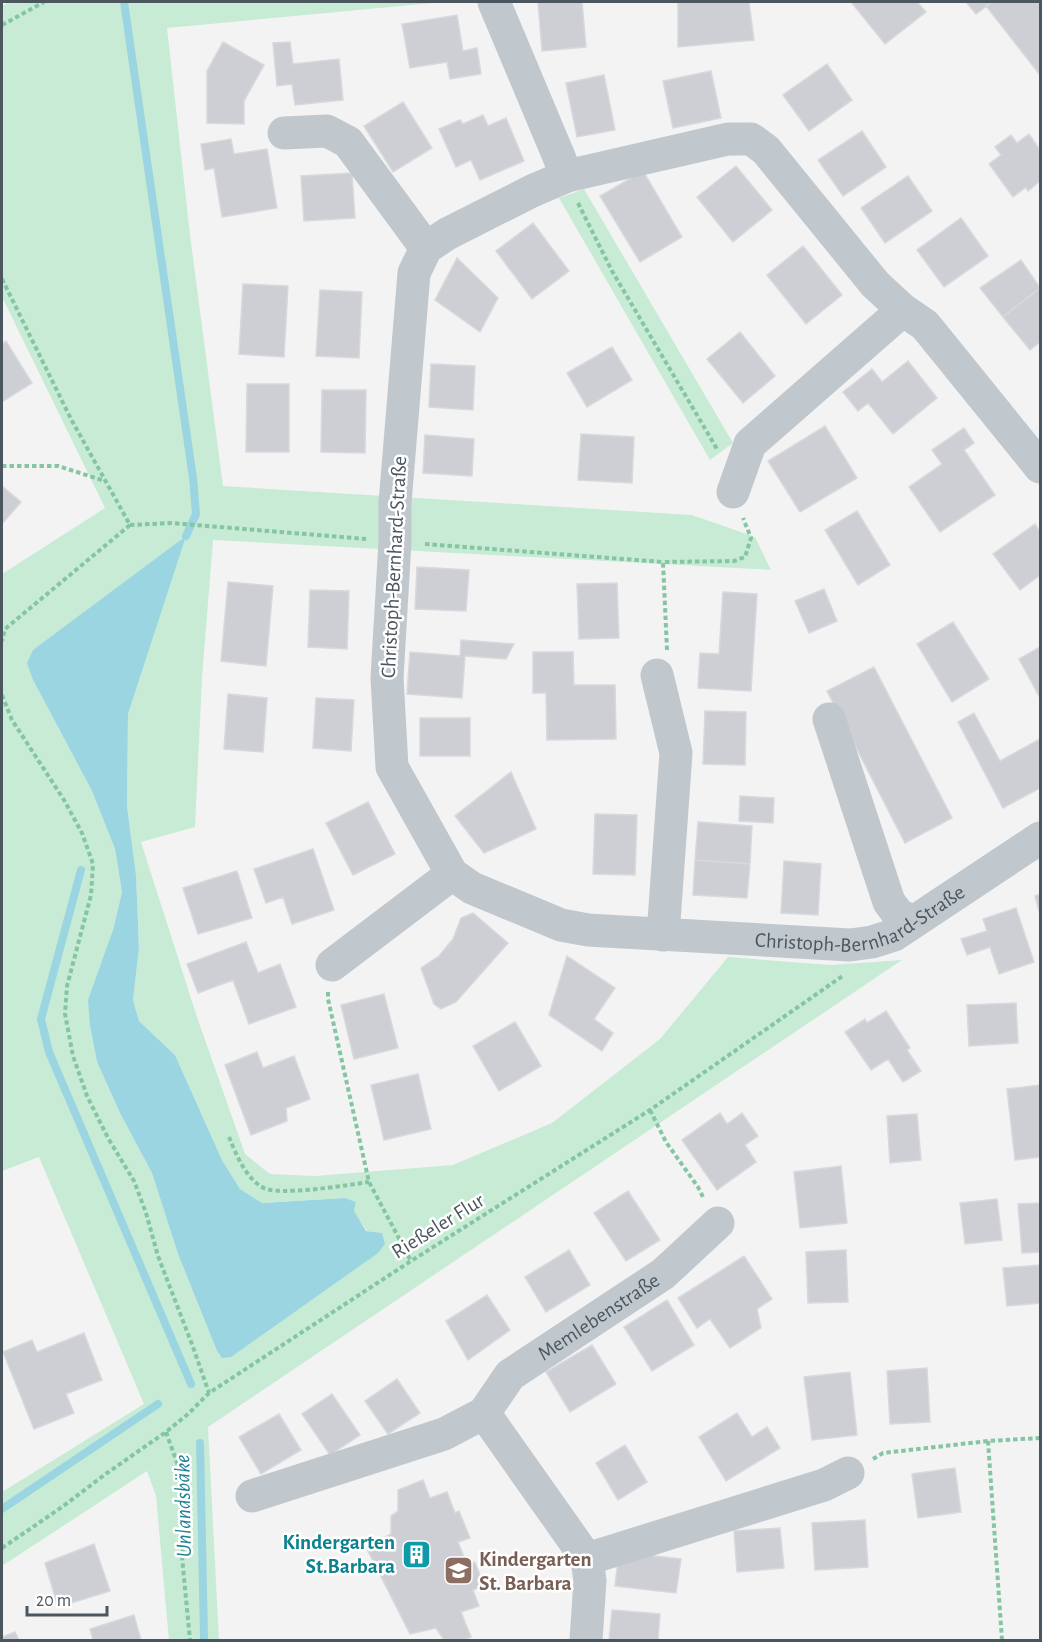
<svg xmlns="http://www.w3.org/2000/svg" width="1042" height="1642" font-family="'Alegreya Sans',sans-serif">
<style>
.green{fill:#c8ebd5;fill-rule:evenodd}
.water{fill:#9bd5e2}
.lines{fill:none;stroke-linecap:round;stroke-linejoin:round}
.stream{stroke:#9bd5e2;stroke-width:8}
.building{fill:#cdcfd4;stroke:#d7d9dd;stroke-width:1.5}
.path{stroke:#84c5a4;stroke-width:4;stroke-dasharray:4.5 3;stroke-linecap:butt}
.minor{stroke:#c0c7cd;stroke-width:33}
.labels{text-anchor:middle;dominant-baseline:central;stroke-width:5;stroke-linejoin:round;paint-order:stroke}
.street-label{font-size:21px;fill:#4c565e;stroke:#fff}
.culture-label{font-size:21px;font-weight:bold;fill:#0d838f;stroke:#fff;text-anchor:end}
.education-label{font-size:21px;font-weight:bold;fill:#785e54;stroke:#fff;text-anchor:start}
.water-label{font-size:22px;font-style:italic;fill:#1f8096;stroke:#fff}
</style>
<rect width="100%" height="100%" fill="#f4f3f3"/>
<path class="green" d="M9,2H444L167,28L190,235L223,486L692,515L755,537L771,570L213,540L202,678L195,827L141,842L196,1014L245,1154L270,1174L315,1176L453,1165L552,1123L660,1039L728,957L830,965L902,960L208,1427L219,1640H169L156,1496L147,1471L2,1566V1492L144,1404L39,1157L2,1171V574L105,508L2,297V6ZM185,536L128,714L127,806L136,875L139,948L133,1000L139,1021L175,1055L222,1160L240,1189L261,1203L345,1198L356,1202L353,1211L367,1231L382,1233L222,1358L217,1351L178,1254L152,1173L120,1113L97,1062L90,1026L122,892L115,849L92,791L33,680Z
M584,189L733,443L710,460L559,198Z"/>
<path class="water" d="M186,536L128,714L127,806L136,875L139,948L133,1000L139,1021L175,1055L222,1160L240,1189L262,1203L345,1198L356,1202L354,1211L366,1231L382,1233L385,1244L378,1253L231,1357L222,1358L217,1351L178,1254L152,1173L120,1113L97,1062L90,1026L88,1000L113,930L122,892L115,849L92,791L33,680L27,663L33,650Z"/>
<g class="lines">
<path class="stream" d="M124,2L193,478L196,514L186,536
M81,870L41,1019L49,1052L191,1384
M200,1443L204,1640
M2,1509L158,1404"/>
</g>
<path class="building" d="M538,2H582L586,47L542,51Z
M678,2H749L754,40L678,47Z
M851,2H917L926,12L885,44Z
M966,2H992L976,14Z
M992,2H1040V75L986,6Z
M457,15L463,51L477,48L481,74L450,79L447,62L410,68L402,24Z
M223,42L264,65L244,101V124L207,123V71Z
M290,42L293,64L339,59L343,100L295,105L292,84L277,86L273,43Z
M827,64L852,100L809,131L783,95Z
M711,71L721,118L673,128L663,81Z
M604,75L615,130L577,137L566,83Z
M403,102L432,148L393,172L364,126Z
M483,115L488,126L506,118L524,161L480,180L471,160L456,167L439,129L460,120L463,124Z
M862,131L886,167L843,196L818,160Z
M1029,134L1040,150V181L1028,191L1026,187L1013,197L989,164L1001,155L995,147L1011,135L1017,143Z
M231,139L234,154L267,149L277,208L222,217L214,168L205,170L201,144Z
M736,166L772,210L733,242L697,197Z
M643,171L682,237L640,262L600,196Z
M352,173L355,218L304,221L301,176Z
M908,176L932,211L885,243L861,208Z
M961,218L988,256L944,287L917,250Z
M533,223L569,271L532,299L496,251Z
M803,246L842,295L806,324L767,275Z
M457,258L498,298L480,332L435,300Z
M1021,260L1040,288L1003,317L980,288Z
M243,284L288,286L284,357L239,354Z
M1040,288V342L1030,350L1003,317Z
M320,290L362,292L359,358L316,356Z
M740,332L775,376L743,403L707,359Z
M6,341L32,383L2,402V344Z
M612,347L632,380L587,407L567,373Z
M908,361L937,398L893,434L868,403L858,411L843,392L872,369L882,382Z
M431,364L475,366L473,410L429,407Z
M247,384H289V452H246Z
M322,390H366L365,453L321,452Z
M825,426L857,478L800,512L768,461Z
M964,428L974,443L964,450L995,495L940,532L909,487L942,464L932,450Z
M581,434L634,437L632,483L578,480Z
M425,435L474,439L472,476L423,473Z
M2,486L21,502L2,524Z
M857,511L890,565L858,585L825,530Z
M1035,524L1040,532V575L1020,590L993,554Z
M417,567L469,570L466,611L415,609Z
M228,582L273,586L266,666L221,661Z
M617,583L619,638L579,639L577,584Z
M824,589L837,621L809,633L795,601Z
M310,590L349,591L347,649L308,647Z
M723,592L757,594L751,691L698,688L700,653L719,654Z
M953,622L989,679L952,702L917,644Z
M461,640L514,644L506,659L465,656L462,698L407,694L410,652L460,656Z
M1040,647V698L1019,659Z
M533,652H573L574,685H615L616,739L547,740L546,693H533Z
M874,667L952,818L905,843L827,691Z
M228,694L267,698L263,752L224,749Z
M316,698L354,700L351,751L313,748Z
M705,711L746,712L745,765L703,764Z
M974,713L1000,761L1040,739V788L1003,808L958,722Z
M420,718H470V756H420Z
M511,772L536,829L484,853L455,816Z
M740,796L774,798L773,823L739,821Z
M368,802L395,854L353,875L326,823Z
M595,814L637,815L635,875L593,874Z
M698,822L752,826L750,864L695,860Z
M313,849L334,910L292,924L283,897L266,903L254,869Z
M695,860L750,864L747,898L693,895Z
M784,861L821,864L818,915L781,913Z
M237,871L252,918L198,934L183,888Z
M1040,894V915L1035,896Z
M1016,908L1034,962L999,974L990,947L967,955L961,939L987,931L983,919Z
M473,913L508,943L456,1002L441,1009L434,1004L421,968L439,956L453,939L461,918Z
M246,942L258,973L280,964L296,1007L249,1024L233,980L198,993L187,964Z
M567,956L615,988L594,1019L613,1033L602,1051L549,1015Z
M384,994L398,1048L354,1059L341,1005Z
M1016,1003L1018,1043L969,1046L967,1005Z
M886,1011L910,1048L907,1050L921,1071L903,1082L888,1059L871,1070L845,1032L865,1019L867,1023Z
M515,1022L541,1066L499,1091L473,1046Z
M257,1052L263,1068L294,1056L310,1099L286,1108L287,1121L251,1135L225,1065Z
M418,1074L431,1129L384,1140L371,1085Z
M1040,1085V1157L1015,1160L1007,1089Z
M720,1113L727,1124L742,1113L758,1136L745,1145L756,1162L717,1190L682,1140Z
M917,1114L921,1160L890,1163L887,1116Z
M841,1166L847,1223L800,1228L794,1172Z
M628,1191L660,1240L626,1261L594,1213Z
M997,1199L1002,1240L965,1244L960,1203Z
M1040,1203V1252L1022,1253L1018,1204Z
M569,1250L590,1285L546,1312L525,1277Z
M846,1250L848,1302L808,1303L806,1252Z
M744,1256L772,1299L757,1309L761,1328L730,1348L710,1319L697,1328L678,1298Z
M1040,1265V1303L1007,1306L1003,1268Z
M487,1295L510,1330L468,1360L446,1321Z
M667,1300L694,1345L652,1371L624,1327Z
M84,1333L102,1380L66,1394L74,1413L34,1429L3,1352L32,1340L37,1352Z
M592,1345L616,1384L570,1412L546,1372Z
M927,1368L930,1422L890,1424L887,1371Z
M850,1372L857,1435L812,1440L804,1377Z
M397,1379L420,1413L388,1434L365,1401Z
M332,1394L360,1435L330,1455L302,1414Z
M737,1413L752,1437L767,1427L780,1448L726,1481L699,1437Z
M279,1414L301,1450L261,1474L239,1437Z
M625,1445L647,1482L618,1500L596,1463Z
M955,1468L961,1512L918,1518L912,1474Z
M423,1480L430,1498L447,1492L455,1513L459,1511L470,1538L458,1542L467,1565L475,1562L484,1586L473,1590L479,1606L461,1612L471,1637L463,1640H444L436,1628L410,1634L366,1547L391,1534V1516L398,1511V1490Z
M865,1520L868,1567L815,1570L812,1523Z
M780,1528L784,1568L737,1572L734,1531Z
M94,1544L110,1591L58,1607L45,1563Z
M619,1552L681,1559L676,1593L615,1586Z
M612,1610L660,1614L658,1640H609Z
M134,1615L141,1640H93L90,1629Z
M15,1632L19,1640H2V1637Z"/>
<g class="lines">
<path class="path" d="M2,25L44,2
M578,203L612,271L717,449
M2,279L71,419L130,525L5,629L2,641
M2,466H58L105,481
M130,525L171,523L366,539
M425,544L663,562
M667,650L663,562L734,561L745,557L751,538L743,518
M2,695L12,720L64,800L82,833L93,864L91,895L67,986L65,1014L73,1056L87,1096L108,1138L134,1181L146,1213L158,1256L193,1347L209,1393
M328,992V999L369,1182L411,1261
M650,1110L666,1142L698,1187L704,1199
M229,1137C236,1154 245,1177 262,1187C277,1197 348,1185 369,1182
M166,1432L185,1485L187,1509L182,1557L190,1640
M988,1441L1002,1640
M873,1459L883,1453L988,1441L1040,1438
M2,1548L62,1507L107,1473L166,1432L188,1414L209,1393L411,1261L650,1110L844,975"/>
<g class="minor">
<path d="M494,2L567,176"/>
<path d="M284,133L327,131L348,142L426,248"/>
<path id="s1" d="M1040,467L925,325L903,310L875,284L766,150L751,139H728L567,176L532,191L447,234L426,248L414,273L395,503V542L387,678L392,767L452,874L472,888L561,925L588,930L850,945L872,942L894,935L1040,838"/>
<path d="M733,492L750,444L903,310"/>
<path d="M657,675L676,753L663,935"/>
<path d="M829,719L889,902L898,914L913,922"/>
<path d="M332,965L452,874"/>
<path d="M484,1413L587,1559L590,1581L586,1640"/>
<path id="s2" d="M252,1496L444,1434L484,1413L510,1375L663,1274L718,1223"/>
<path d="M587,1559L824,1485L848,1473"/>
</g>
</g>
<defs>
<symbol id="building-square" viewBox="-11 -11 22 22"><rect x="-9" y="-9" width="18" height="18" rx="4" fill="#0f9aa8" stroke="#fff"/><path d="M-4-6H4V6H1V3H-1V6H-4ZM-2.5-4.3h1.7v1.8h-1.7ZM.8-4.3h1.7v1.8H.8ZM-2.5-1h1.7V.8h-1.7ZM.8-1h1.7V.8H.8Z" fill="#fff"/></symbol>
<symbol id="school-square" viewBox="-11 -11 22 22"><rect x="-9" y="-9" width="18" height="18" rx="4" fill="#8d6e63" stroke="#fff"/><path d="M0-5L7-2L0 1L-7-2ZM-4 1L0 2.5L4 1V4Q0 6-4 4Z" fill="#fff"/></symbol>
</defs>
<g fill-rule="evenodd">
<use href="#building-square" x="400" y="1538" width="33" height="33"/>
<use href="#school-square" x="442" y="1554" width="33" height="33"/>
</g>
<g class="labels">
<g class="street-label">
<text transform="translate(394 567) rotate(-87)">Christoph-Bernhard-Straße</text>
<text stroke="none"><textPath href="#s1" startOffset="1858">Christoph-Bernhard-Straße</textPath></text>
<text transform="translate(438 1226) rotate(-32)">Rießeler Flur</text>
<text stroke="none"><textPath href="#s2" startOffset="399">Memlebenstraße</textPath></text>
</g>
<g class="culture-label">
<text x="395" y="1542">Kindergarten<tspan x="395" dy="24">St.Barbara</tspan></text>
</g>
<g class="education-label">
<text x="479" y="1559">Kindergarten<tspan x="479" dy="24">St. Barbara</tspan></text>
</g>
<g class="water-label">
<text transform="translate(183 1506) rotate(-91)">Unlandsbäke</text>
</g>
</g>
<rect width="1042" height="1642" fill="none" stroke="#4c565e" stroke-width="6"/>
<path d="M27 1606v9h80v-9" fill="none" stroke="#4c565e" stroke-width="3"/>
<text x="36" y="1606" font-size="18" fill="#4c565e" stroke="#ffffff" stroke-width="4.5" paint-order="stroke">20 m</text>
</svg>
